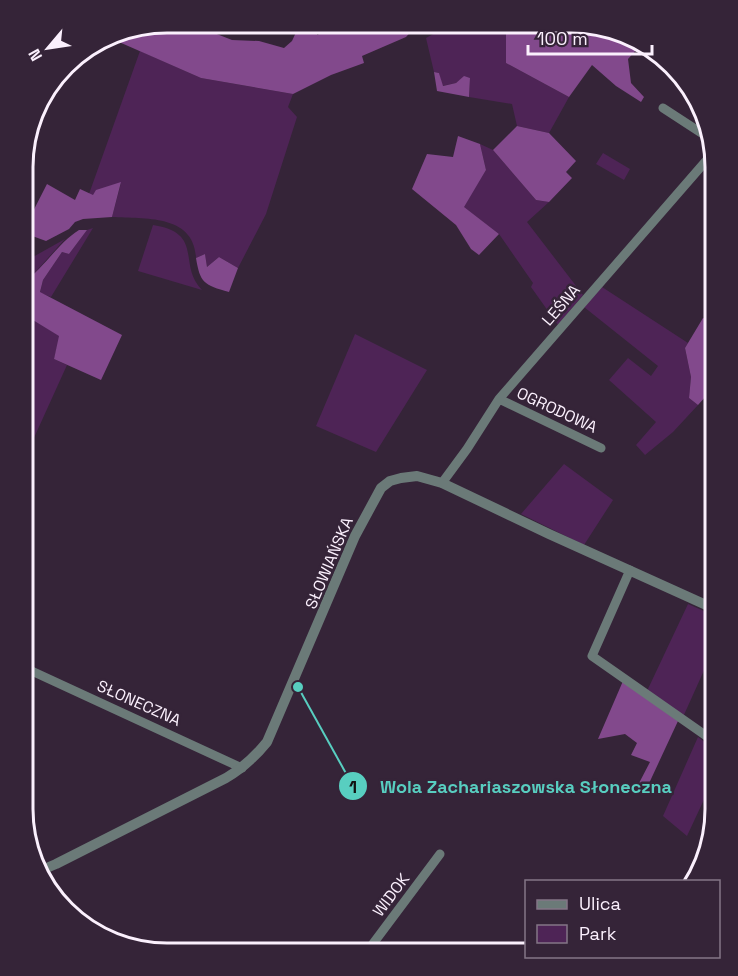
<svg xmlns="http://www.w3.org/2000/svg" width="738" height="976" font-family="'Space Grotesk',sans-serif">
<style>
.green{fill:#4e2456}
.forest{fill:#82498c}
.lines{fill:none;stroke-linecap:round;stroke-linejoin:round}
.minor{stroke:#6b7a78;stroke-width:9}
.tertiary{stroke:#6b7a78;stroke-width:10}
.labels{text-anchor:middle;dominant-baseline:central;stroke-width:5;stroke-linejoin:round;paint-order:stroke}
.street-label{font-size:16px;fill:#fbf0fd;stroke:#352438}
.rim{fill:none;stroke:#fbf0fd;stroke-width:3}
.leader{fill:none;stroke:#58cec0;stroke-width:2}
.callout-dot{fill:#58cec0;stroke:#352438;stroke-width:2}
.mark-label{font-size:18px;text-anchor:middle;font-weight:bold;fill:#111}
.callout-label{font-size:18px;text-anchor:middle;font-weight:bold;fill:#58cec0;stroke:#352438;stroke-width:5;stroke-linejoin:round;paint-order:stroke}
</style>
<rect width="100%" height="100%" fill="#352438"/>
<path class="green" d="M506,25V63L569,97L549,133L517,126L512,104L469,97L470,78L464,77L456,83L442,86L439,73L434,72L426,38L448,26Z
M140,51L201,78L293,94L288,107L297,117L266,214L238,268L219,257L207,267L205,254L196,258C194,214 145,219 112,217L121,183L93,196L89,194Z
M480,144L493,150L536,200L549,202L527,222L583,295L558,325L531,287L533,283L499,234L463,207L486,170Z
M603,153L630,169L624,180L596,164Z
M153,225C205,233 177,265 202,290L138,271Z
M93,228L51,297L40,293L43,280L62,252L69,254L87,230Z
M65,239L31,277L24,282V262Z
M602,287L688,343L685,348L691,377L689,398L698,405L673,432L645,455L636,445L656,422L609,380L628,358L651,376L658,366L584,307Z
M23,314L60,336L54,359L67,365L23,462Z
M355,334L427,370L376,452L316,426Z
M564,464L613,500L584,545L521,514Z
M688,604L715,616V646L683,717L647,691Z
M698,737L715,750V776L687,836L663,816Z"/>
<path class="forest" d="M590,24L654,51L650,57L637,49L628,59L631,83L644,97L641,102L616,86L592,65L569,97L506,63V25Z
M416,26L406,37L362,56L364,63L331,75L293,94L201,78L119,42L104,40L123,30L204,29L232,40L259,41L284,48L292,41L298,28H317V35L334,27Z
M434,72L439,73L443,86L456,83L464,76L470,78L469,97L437,91Z
M517,126L549,133L576,161L566,172L572,178L549,202L536,200L493,150Z
M458,136L480,144L486,170L464,207L499,234L479,255L471,249L456,225L412,189L427,154L453,157Z
M121,182L112,217L83,219L75,222L69,229L46,241L24,233V229L47,184L75,200L80,189L93,195L96,190Z
M79,230H87L69,254L62,252L43,280L40,292L122,335L101,380L54,359L59,336L23,314L24,282C45,267 57,244 79,230Z
M205,254L207,267L219,257L238,268L229,292C204,285 200,283 196,258Z
M703,318L715,323V386L698,405L689,398L691,377L685,348Z
M623,681L678,721L645,792L637,787L650,762L631,755L637,743L625,734L598,739Z"/>
<g class="lines">
<path class="minor" d="M663,108L709,138
M499,399L601,448
M442,483L467,449L499,399L712,154
M630,570L592,656L715,742
M23,667L242,768
M366,953L440,854"/>
<path class="tertiary" d="M37,872L56,864L226,778C243,768 254,758 267,742L355,536L381,488L390,481L401,478L417,476L442,483L549,534L715,609"/>
</g>
<g class="labels">
<g class="street-label">
<text transform="translate(561 305) rotate(-49)">LEŚNA</text>
<text transform="translate(557 410) rotate(25)">OGRODOWA</text>
<text transform="translate(329 563) rotate(-67)">SŁOWIAŃSKA</text>
<text transform="translate(139 703) rotate(24)">SŁONECZNA</text>
<text transform="translate(391 895) rotate(-53)">WIDOK</text>
</g>
</g>
<path d="M0 0H738V976H0ZM167 33H571A134 134 0 0 1 705 167V809A134 134 0 0 1 571 943H167A134 134 0 0 1 33 809V167A134 134 0 0 1 167 33Z" fill="#352438" fill-rule="evenodd"/>
<path class="rim" d="M167 33H571A134 134 0 0 1 705 167V809A134 134 0 0 1 571 943H167A134 134 0 0 1 33 809V167A134 134 0 0 1 167 33Z"/>
<path class="leader" d="M298 687L353 786"/>
<g class="callout-dot">
<circle cx="298" cy="687" r="6"/>
<circle cx="353" cy="786" r="15"/>
</g>
<g class="mark-label">
<text x="353" y="793">1</text>
</g>
<g class="callout-label">
<text x="526" y="793">Wola Zachariaszowska Słoneczna</text>
</g>
<rect x="525" y="880" width="195" height="78" fill="#352438" stroke="#847687" stroke-width="1.5"/>
<rect x="537" y="900" width="30" height="9" fill="#6b7a78" stroke="#847687" stroke-width="1.5"/>
<text x="579" y="910" font-size="18" fill="#fbf0fd">Ulica</text>
<rect x="537" y="925" width="30" height="18" fill="#4e2456" stroke="#847687" stroke-width="1.5"/>
<text x="579" y="940" font-size="18" fill="#fbf0fd">Park</text>
<g transform="translate(48 48) rotate(241)" stroke="#352438" stroke-width="4.5" paint-order="stroke">
<path d="M0-4.5L10 22L0 15L-10 22Z" fill="#fbf0fd"/>
<text y="-9" font-size="16" font-weight="bold" text-anchor="middle" fill="#fbf0fd">N</text>
</g>
<path d="M528 45v9h124v-9" fill="none" stroke="#fbf0fd" stroke-width="3"/>
<text x="537" y="45" font-size="18" fill="#fbf0fd" stroke="#352438" stroke-width="4.5" paint-order="stroke">100 m</text>
</svg>
